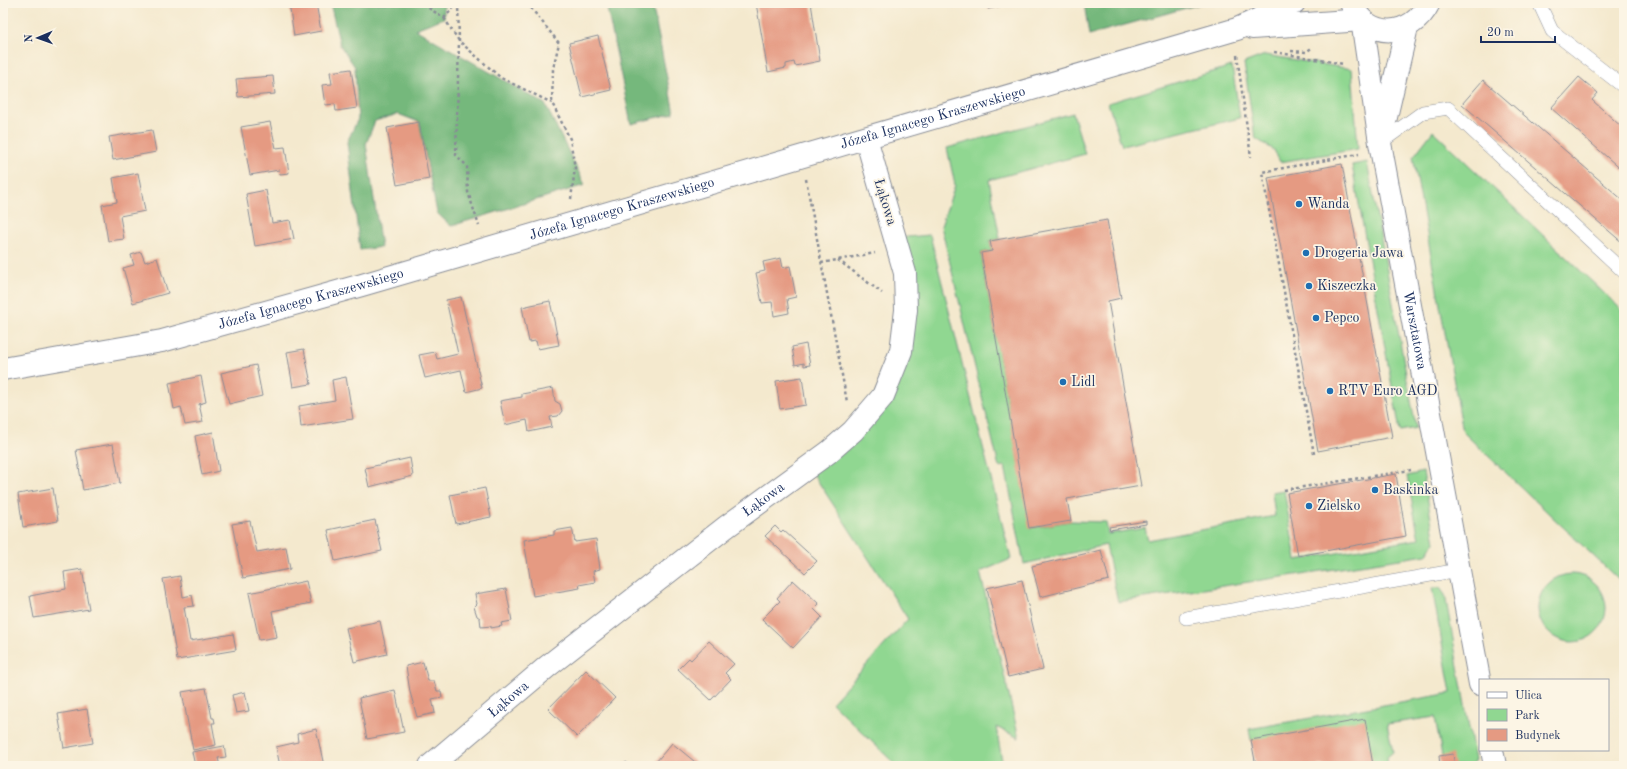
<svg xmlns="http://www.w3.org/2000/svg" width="1627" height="769" font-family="'Old Standard TT',serif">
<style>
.green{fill:#90d791;stroke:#568378}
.forest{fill:#74b87b;stroke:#48746c}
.building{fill:#e59a82}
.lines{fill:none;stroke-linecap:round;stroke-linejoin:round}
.lane-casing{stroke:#888c96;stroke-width:14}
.street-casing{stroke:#888c96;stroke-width:24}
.secondary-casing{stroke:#888c96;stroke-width:24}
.path{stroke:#888c96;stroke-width:2.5;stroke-dasharray:3 3;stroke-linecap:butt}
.lane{stroke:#fff;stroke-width:13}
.street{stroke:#fff;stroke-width:22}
.secondary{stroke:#fff;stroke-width:22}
.poi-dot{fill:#1f6fb2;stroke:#fcf5e5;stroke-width:1.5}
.labels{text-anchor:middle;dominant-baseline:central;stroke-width:3.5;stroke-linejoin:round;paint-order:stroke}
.street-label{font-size:14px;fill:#1b2f5e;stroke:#fcf5e5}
.poi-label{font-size:14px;fill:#1b2f5e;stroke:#fcf5e5;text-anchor:start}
</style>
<rect width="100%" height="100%" fill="#fcf5e5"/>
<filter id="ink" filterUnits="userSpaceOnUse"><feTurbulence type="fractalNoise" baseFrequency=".025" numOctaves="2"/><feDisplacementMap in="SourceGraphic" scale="8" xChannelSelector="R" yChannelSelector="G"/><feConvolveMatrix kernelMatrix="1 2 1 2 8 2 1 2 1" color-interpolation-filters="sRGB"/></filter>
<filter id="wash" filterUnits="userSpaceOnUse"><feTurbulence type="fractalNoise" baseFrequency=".012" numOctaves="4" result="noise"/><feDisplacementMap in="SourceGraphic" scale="16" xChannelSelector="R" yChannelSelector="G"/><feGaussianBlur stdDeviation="0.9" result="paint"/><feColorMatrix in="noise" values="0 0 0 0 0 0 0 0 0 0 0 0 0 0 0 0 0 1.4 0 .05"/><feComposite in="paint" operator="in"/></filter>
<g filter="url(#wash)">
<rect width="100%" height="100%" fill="#f4e9ce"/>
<path class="green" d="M1265,55L1352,69L1358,149L1280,162L1274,150L1255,138L1244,63Z
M1232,66L1240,118L1122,146L1108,103Z
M1073,113L1085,154L989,180L1000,239L990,241L992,251L981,253L1030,528L1071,521L1106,522L1108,534L1145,528L1148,540L1275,516L1272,492L1284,490L1296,560L1419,539L1407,476L1423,472L1435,542L1426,555L1118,602L1106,545L1024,564L1005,466L999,467L941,226L955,185L947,148Z
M1433,131L1624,312V585L1463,432L1413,157Z
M1367,162L1416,428L1400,431L1352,165Z
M930,235L1011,559L980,572L1019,738L996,727L1003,766H897L832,703L908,619L808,466L853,431L901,351L896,238Z
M1538 608a34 34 0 1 1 68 0a34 34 0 1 1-68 0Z
M1432,588H1440L1445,595L1475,760L1470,766H1455L1442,756L1435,717L1387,724L1393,752L1387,757L1388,766H1368L1373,765L1251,740L1249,729L1451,693Z"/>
<path class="forest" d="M330,3H444V18L415,29L545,104L585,185L451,226L437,213L419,122L398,114L375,121L366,144L381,247L360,250L347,142L358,119L355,67L340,45Z
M606,3H652L674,113L631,124Z
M1084,3H1204L1089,35Z"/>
<g id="blocks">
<path class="building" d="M289,3H316L321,31L294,36Z
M756,3H811L820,61L795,66L794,62L786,64V68L768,72Z
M987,3H1003V6L988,9Z
M598,36L611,90L582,97L569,43Z
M351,69L357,108L336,111L335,104L325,105L322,85L332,84L330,72Z
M273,76L275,94L238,97L236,79Z
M1579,77L1598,93L1592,100L1624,129V172L1551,108Z
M1483,80L1624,201V244L1462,104Z
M270,122L276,148L285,147L289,173L280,174L279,170L250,175L241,127Z
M419,122L429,179L397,185L387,128Z
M152,130L156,152L113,160L109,137Z
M1342,164L1392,437L1318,451L1268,178Z
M138,173L145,211L120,216L124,239L108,241L102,205L117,202L113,178Z
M266,190L272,223L290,220L294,239L255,246L246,194Z
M1107,220L1121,298L1108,301L1141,486L1067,499L1071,521L1029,528L981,253L992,251L990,241Z
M141,252L145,262L157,258L168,293L133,303L123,268L134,265L131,255Z
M781,258L783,268L790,266L796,297L787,299L789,313L774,316L772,302L762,303L756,273L765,271L763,262Z
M461,297L482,388L466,392L461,370L425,378L419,355L435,352L437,359L458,354L446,300Z
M550,301L559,345L538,349L536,341L529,342L522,307Z
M806,344L810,365L804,366V363L795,365L792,347Z
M304,349L311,384L293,387L287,352Z
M256,365L262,396L229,404L221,373Z
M201,376L206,402L199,404L203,422L185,425L181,407L174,409L169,383Z
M346,377L353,419L301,427L299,406L335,400L332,380Z
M802,377L806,405L780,409L776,381Z
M553,388L555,401L560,404L562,411L558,416L550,417L552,427L529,432L527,420L505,425L500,401L522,397V394Z
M213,432L219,471L202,475L195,436Z
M113,444L120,483L83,490L76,450Z
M410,458L413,476L369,487L365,468Z
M1396,474L1406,536L1298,556L1287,493Z
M53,488L58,521L23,527L18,494Z
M485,488L491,517L456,524L450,495Z
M375,520L382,551L335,561L328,530Z
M250,521L257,552L286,547L290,569L243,578L232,524Z
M1146,521V524L1110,530L1109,527Z
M775,526L781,532L783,530L817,561L805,573L765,536Z
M572,528L575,542L596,539L600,569L593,571L595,582L579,585L580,588L533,596L524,540L554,535V531Z
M1101,550L1109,580L1040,597L1032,566Z
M82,569L89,609L34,618L30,596L66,589L64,572Z
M180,576L183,597L192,595L194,606L184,607L190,641L233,634L236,650L177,660L163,579Z
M793,580L819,604L814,609L822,617L793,648L762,619L780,601L777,598Z
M1022,580L1043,669L1008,677L987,588Z
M306,581L311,603L272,611L277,637L259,640L249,593Z
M506,589L512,621L501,623L502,626L491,628V626L481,627L480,618L477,616L474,607L477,604L475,594Z
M380,621L387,654L354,662L346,628Z
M709,641L734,664L725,673L731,679L711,700L678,669L689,658L691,660Z
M423,662L428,681H434L437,691H441L442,697L432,699L435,713L417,717L410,692L406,666Z
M586,670L615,698L577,737L548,709Z
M206,688L212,718H214L215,723H212L216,745L193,750L182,692Z
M395,690L404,732L367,739L359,698Z
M245,692L249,711L236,713L232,695Z
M87,709L93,743L64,748L58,714Z
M1365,719L1373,765L1256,766L1251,740Z
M316,729L324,766H280L276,747L298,742L297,734Z
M672,743L700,766H660L656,762Z
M224,746L226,757L218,758L220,766H195L192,752Z
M1453,754L1455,766H1440L1439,756Z
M626,762L631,766H622Z"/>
</g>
</g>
<g filter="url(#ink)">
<use href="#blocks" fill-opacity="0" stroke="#888c96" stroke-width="1"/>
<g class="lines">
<defs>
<path id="lane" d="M1539,3L1552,31L1624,87
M1380,143L1423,112L1448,108L1624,272
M1186,618L1459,570"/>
<g id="street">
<path id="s1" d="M1362,20L1380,143L1480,684"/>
<path d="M1383,130L1407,27"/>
<path d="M1492,750L1495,766"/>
<path id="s2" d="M430,766L548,666L726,527L829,452L853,431L883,396L901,351L906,310L905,273L866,138"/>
</g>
<g id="secondary">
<path d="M1351,3C1367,41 1412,38 1429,3"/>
<path d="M1252,28L1362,20"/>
<path id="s3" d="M3,369L162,341L362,285L1237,29L1294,3"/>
</g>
</defs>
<use href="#lane" class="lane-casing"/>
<use href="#street" class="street-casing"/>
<use href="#secondary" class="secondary-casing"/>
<path class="path" d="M426,3L427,7L444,18L458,3
M458,3L459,41L456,155L467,166L468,192L479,226
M527,3L559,43L553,69L552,103L570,139L575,168L571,199
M444,18L459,41L501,78L552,103
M1291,51L1306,52L1313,47
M1274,52L1344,64
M1237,55L1251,157
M806,179L847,402
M838,260L882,293
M821,263L875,253
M1314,454L1262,172L1359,154
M1284,490L1411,470"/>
<use href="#lane" class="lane"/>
<use href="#street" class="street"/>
<use href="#secondary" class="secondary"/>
</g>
</g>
<g class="poi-dot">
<circle cx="1299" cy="204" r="4"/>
<circle cx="1306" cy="253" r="4"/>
<circle cx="1309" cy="286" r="4"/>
<circle cx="1316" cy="318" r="4"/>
<circle cx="1063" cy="382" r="4"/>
<circle cx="1330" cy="391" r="4"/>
<circle cx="1375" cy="490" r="4"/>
<circle cx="1309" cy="506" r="4"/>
</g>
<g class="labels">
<g class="street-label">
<text stroke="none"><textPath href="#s3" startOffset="964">Józefa Ignacego Kraszewskiego</textPath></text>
<text transform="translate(885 202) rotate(73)">Łąkowa</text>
<text stroke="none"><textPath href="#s3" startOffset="640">Józefa Ignacego Kraszewskiego</textPath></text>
<text stroke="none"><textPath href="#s3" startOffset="316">Józefa Ignacego Kraszewskiego</textPath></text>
<text stroke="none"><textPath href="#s1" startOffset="315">Warsztatowa</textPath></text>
<text stroke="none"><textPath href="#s2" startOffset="427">Łąkowa</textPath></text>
<text stroke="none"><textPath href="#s2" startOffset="103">Łąkowa</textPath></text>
</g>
<g class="poi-label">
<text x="1307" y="204">Wanda</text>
<text x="1314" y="253">Drogeria Jawa</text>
<text x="1317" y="286">Kiszeczka</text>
<text x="1324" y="318">Pepco</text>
<text x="1071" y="382">Lidl</text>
<text x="1338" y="391">RTV Euro AGD</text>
<text x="1383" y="490">Baskinka</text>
<text x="1317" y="506">Zielsko</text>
</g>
</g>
<rect width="1627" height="769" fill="none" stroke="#fcf5e5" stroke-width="16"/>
<rect x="1479" y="679" width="130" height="72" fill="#fcf5e5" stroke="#a2a6af"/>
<rect x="1487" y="692" width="20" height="6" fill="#ffffff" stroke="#a2a6af"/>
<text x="1515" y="699" font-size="12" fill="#1b2f5e">Ulica</text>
<rect x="1487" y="709" width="20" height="12" fill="#90d791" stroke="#a2a6af"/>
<text x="1515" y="719" font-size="12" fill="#1b2f5e">Park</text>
<rect x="1487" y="729" width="20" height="12" fill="#e59a82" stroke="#a2a6af"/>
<text x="1515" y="739" font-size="12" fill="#1b2f5e">Budynek</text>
<g transform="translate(38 38) rotate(268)" stroke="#fcf5e5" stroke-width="3" paint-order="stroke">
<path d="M0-3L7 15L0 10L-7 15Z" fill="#1b2f5e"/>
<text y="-6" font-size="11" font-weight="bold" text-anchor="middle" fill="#1b2f5e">N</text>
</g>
<path d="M1481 36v6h74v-6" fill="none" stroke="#1b2f5e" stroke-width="2"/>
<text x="1487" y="36" font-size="12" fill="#1b2f5e" stroke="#fcf5e5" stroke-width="3" paint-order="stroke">20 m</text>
</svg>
